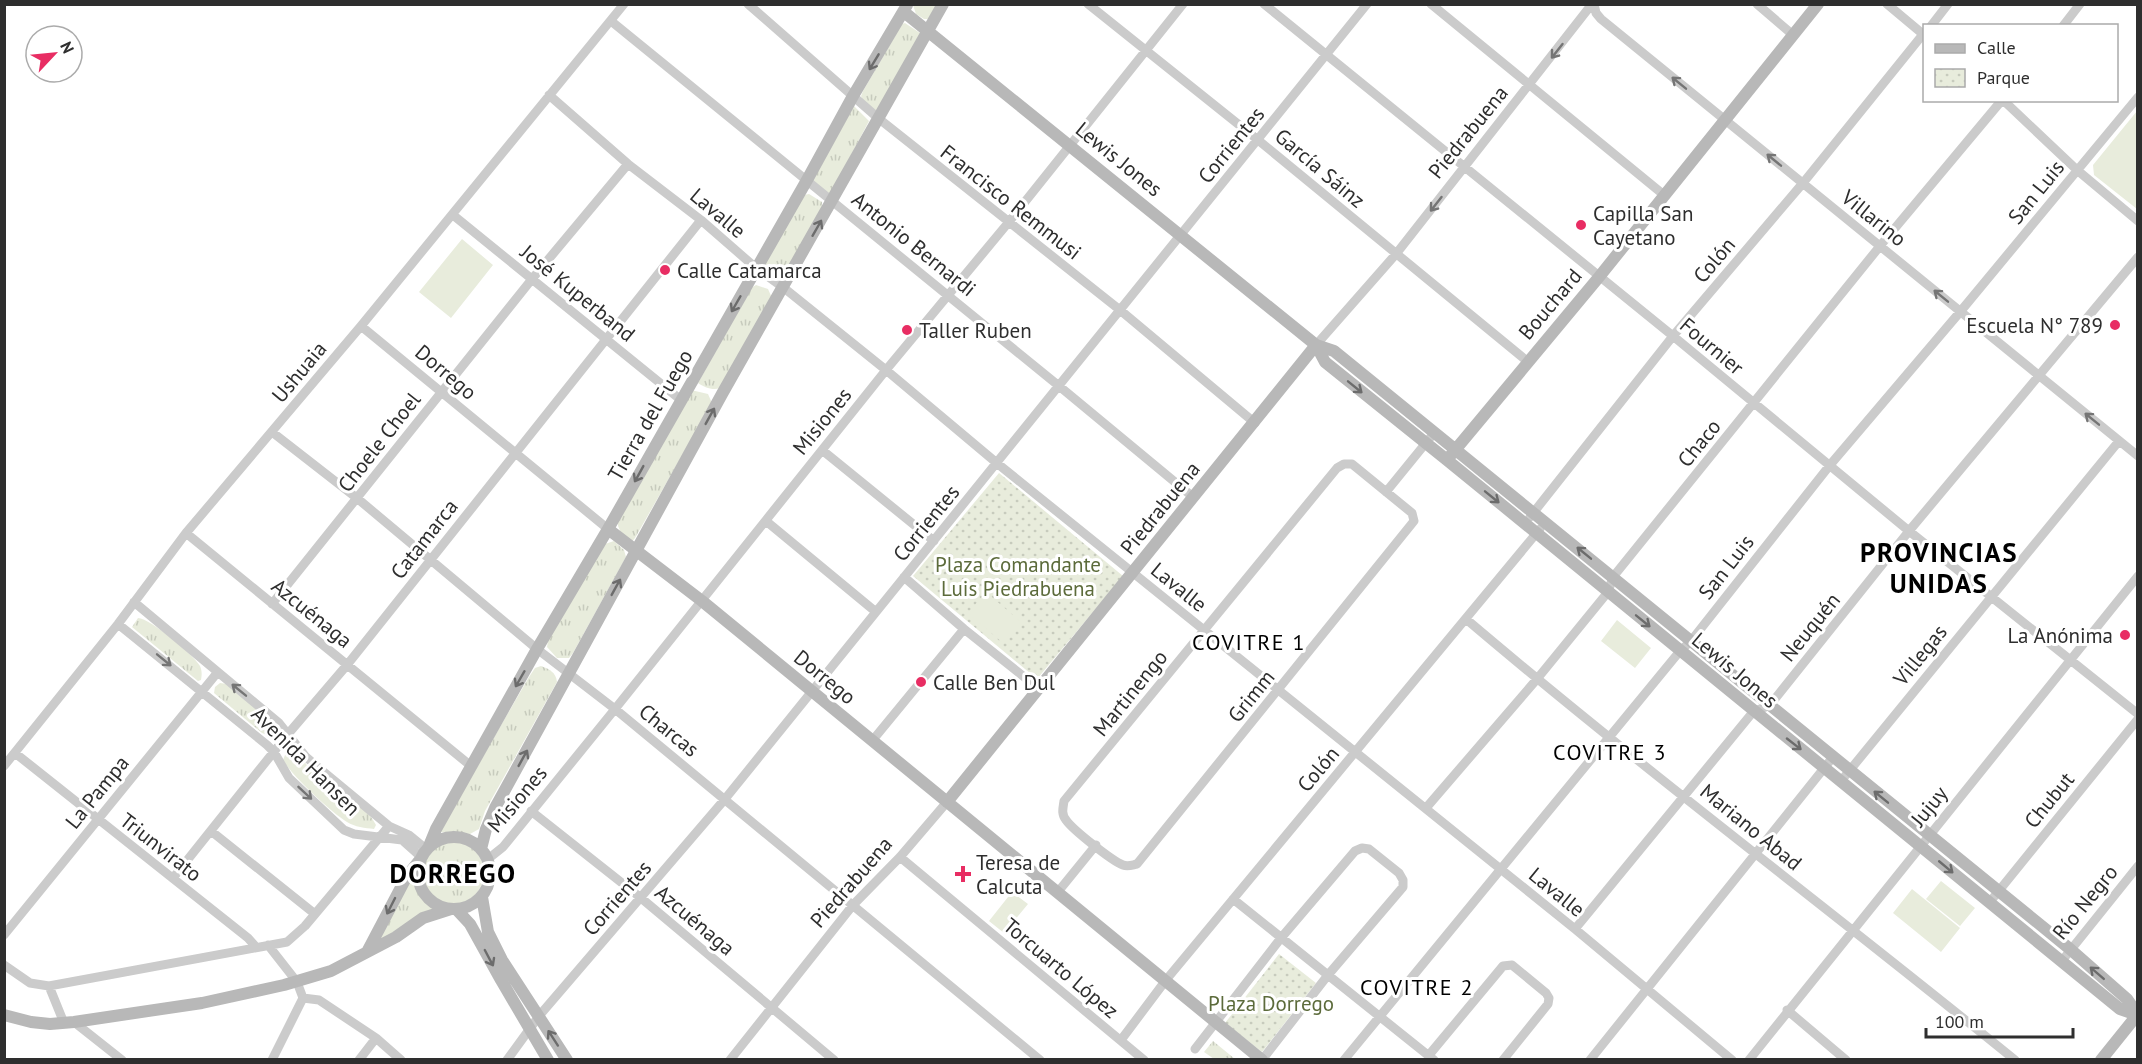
<svg xmlns="http://www.w3.org/2000/svg" width="2142" height="1064" font-family="'PT Sans',sans-serif">
<style>
.grass{fill:url(#grass-tufts)}
.park{fill:url(#park-dots)}
.pitch{fill:#e8ecdc}
.lines{fill:none;stroke-linecap:round;stroke-linejoin:round}
.street{stroke:#cbcbcb;stroke-width:9}
.secondary{stroke:#b8b8b8;stroke-width:12}
.oneway{stroke:#757575}
.oneway2{stroke:#6c6c6c}
.poi-dot{fill:#e82d63;stroke:#fff;stroke-width:2}
.labels{text-anchor:middle;dominant-baseline:central;stroke-width:6;stroke-linejoin:round;paint-order:stroke}
.street-label{font-size:21px;fill:#2e2e2e;stroke:#fff}
.poi-label{font-size:21px;fill:#2e2e2e;stroke:#fff;text-anchor:start}
.park-label{font-size:21px;fill:#5c6b3b;stroke:#fff}
.neighbourhood-label{font-size:22px;letter-spacing:1.5px;fill:#000;stroke:#fff}
.district-label{font-size:27px;font-weight:bold;letter-spacing:1.5px;fill:#000;stroke:#fff}
</style>
<defs>
<pattern id="grass-tufts" width="24" height="20" patternUnits="userSpaceOnUse" patternTransform="scale(1.5)"><rect width="24" height="20" fill="#e8ecdc"/><path d="M3 7l-1-3M5 7V3M7 7l1-3M15 17l-1-3M17 17v-4M19 17l1-3" fill="none" stroke="#c7cbbd"/></pattern>
<pattern id="park-dots" width="8" height="8" patternUnits="userSpaceOnUse" patternTransform="scale(1.5)"><rect width="8" height="8" fill="#e8ecdc"/><path d="M2 2h.1M6 6h.1" fill="none" stroke="#c7cbbd" stroke-width="1.8" stroke-linecap="round"/></pattern>
</defs>
<rect width="100%" height="100%" fill="#fff"/>
<path class="grass" d="M913,5H938L928,19H924L916,14Z
M905,23L920,33V36L877,111L865,106L861,96L863,91L902,24Z
M854,106L869,121L830,195L814,187L813,179Z
M809,194L822,202V208L782,279L778,282L764,269L765,262L804,195Z
M756,285L768,289L772,298L720,388C713,391 704,387 698,383L751,288Z
M691,390L708,394L712,403L635,538L631,543L624,540L618,526V519Z
M614,541L624,550L626,557L573,653L569,658H557L547,647L548,641L602,545Z
M138,618C151,619 193,654 200,666C202,671 202,674 201,680L198,681L132,627Z
M541,666C549,669 556,672 557,682L485,811L479,829L470,834L439,832L529,677L535,668Z
M220,683L227,684L275,724L277,730L275,734L269,736L262,733L214,693L215,687Z
M285,755C292,755 298,756 303,760C306,763 308,768 312,771C330,789 365,801 376,825L374,829C365,828 355,827 347,822C332,813 291,775 283,760Z
M422 873a31 31 0 1 1 62 0a31 31 0 1 1-62 0Z
M415,872L426,899L439,910L370,948Z
M1213,1041L1235,1059H1214L1204,1052Z"/>
<path class="park" d="M999,473L1123,576L1037,679L913,576Z
M1279,954L1316,983L1262,1052L1225,1023Z"/>
<path class="pitch" d="M2137,111V209L2094,175L2093,165Z
M462,239L493,265L451,318L419,292Z
M986,592L1021,622L1003,643L968,613Z
M1617,620L1651,648L1635,668L1601,641Z
M1941,881L1975,908L1960,926L1926,899Z
M1912,889L1960,928L1941,952L1893,913Z
M1012,892L1028,904L1004,933L989,921Z"/>
<g class="lines">
<path class="street" d="M748,4L878,118L1120,310L1255,423
M1088,4L1258,140L1527,361
M1264,4L1673,336L1909,531L2138,714
M1431,4L1664,195
M1594,4L1596,13L1601,19L2138,456
M1757,4L1793,35
M1887,4L1924,35
M611,21L1059,386L1193,497
M1931,26L1948,4
M2063,26L2080,4
M549,95L628,164L701,220L756,268L784,288L886,370L998,464L1575,929L1732,1060
M2003,100L2077,170L2138,221
M453,215L681,400
M361,326L608,529
M1316,345L1396,254L1592,4
M272,432L358,499L537,649L615,709L1040,1060
M822,450L934,541
M1344,464H1352L1412,513L1414,521L1137,864C1132,865 1128,867 1123,865C1112,861 1072,829 1066,820C1061,814 1063,808 1064,801L1337,468Z
M1386,492L1434,433
M1530,517L1673,336L1803,183L1924,33
M766,521L876,612
M186,533L471,766
M904,577L964,629L1038,688
M134,602L279,723L306,757L320,769L389,826L409,835L426,849
M272,604L532,279L628,164
M1466,619C1645,771 1833,912 2015,1060
M118,624L267,745L274,752L289,778L344,830L354,834L402,840L421,857
M872,741L964,629
M15,753L248,938L256,947
M4,766L118,624L186,533L361,326L624,4
M1841,781L2119,441
M1426,808L1537,679L1608,592L1613,577L1880,246L2002,100
M531,811L641,898L834,1060
M211,831L315,914
M900,857L1144,1060
M488,859L503,847L615,709L886,370L1008,223L1183,4
M173,878L288,734L347,665L701,220
M1057,893L1096,845
M1233,899L1434,1060
M1989,903L2138,719
M1575,929L1753,712L1770,705L1909,531L2138,257
M4,935L217,673
M268,945L297,982L303,998
M2061,962L2138,866
M4,965L30,983L49,986L287,942L305,926L389,826
M49,986L64,1023
M303,998L319,1000L376,1038L401,1060
M1787,1010L1846,1060
M74,1022L122,1060
M1121,1040L1166,980L1540,529
M1195,1049L1281,938L1355,851L1362,848L1369,849L1399,873L1403,880V887L1328,975L1262,1060
M1429,1055L1503,966L1512,965L1546,993L1549,998L1548,1004L1503,1060
M272,1060L303,998
M359,1060L376,1038
M507,1060L539,1016L725,799L1367,4
M730,1060L853,905L900,857L947,802
M1344,1060L1680,651L1691,641L1830,465L1960,312L2138,97
M1590,1060L1833,757
M1749,1060L2138,576"/>
<path class="secondary" d="M904,12L1316,345L1334,351L2070,949L2127,999L2138,1015
M1316,345L1325,362L1447,460L2120,1009L2137,1015
M1451,455L1599,277L1818,4
M608,529L702,601L1262,1060
M947,802L1316,345
M418 873a36 36 0 1 1 72 0a36 36 0 1 1-72 0Z
M429,846L436,829L537,649L608,529L807,180L853,96L907,5
M481,849L486,829L495,808L722,394L943,4
M482,897L488,932L502,960L567,1060
M456,909L470,924L501,980L548,1060
M367,952L407,876L419,861
M4,1015L31,1022L50,1024L74,1022L202,1003L284,985L331,971L396,937L423,918L451,909
M2101,1060L2138,1014"/>
</g>
<defs><path id="oneway-shaft" d="M-6 0H5M1.5-3L5.5 0L1.5 3" fill="none" stroke-width="1.6" stroke-linecap="round" stroke-linejoin="round" transform="scale(1.5)"/></defs>
<g class="oneway">
<use href="#oneway-shaft" transform="translate(1557 51) rotate(128)"/>
<use href="#oneway-shaft" transform="translate(1679 83) rotate(-141)"/>
<use href="#oneway-shaft" transform="translate(1774 160) rotate(-141)"/>
<use href="#oneway-shaft" transform="translate(1436 204) rotate(128)"/>
<use href="#oneway-shaft" transform="translate(1941 296) rotate(-141)"/>
<use href="#oneway-shaft" transform="translate(2092 419) rotate(-141)"/>
<use href="#oneway-shaft" transform="translate(164 660) rotate(39)"/>
<use href="#oneway-shaft" transform="translate(239 690) rotate(-141)"/>
<use href="#oneway-shaft" transform="translate(305 793) rotate(43)"/>
</g>
<g class="oneway2">
<use href="#oneway-shaft" transform="translate(874 62) rotate(121)"/>
<use href="#oneway-shaft" transform="translate(817 228) rotate(-60)"/>
<use href="#oneway-shaft" transform="translate(736 304) rotate(120)"/>
<use href="#oneway-shaft" transform="translate(1355 387) rotate(39)"/>
<use href="#oneway-shaft" transform="translate(710 416) rotate(-61)"/>
<use href="#oneway-shaft" transform="translate(639 474) rotate(119)"/>
<use href="#oneway-shaft" transform="translate(1492 497) rotate(39)"/>
<use href="#oneway-shaft" transform="translate(1584 553) rotate(-141)"/>
<use href="#oneway-shaft" transform="translate(616 587) rotate(-61)"/>
<use href="#oneway-shaft" transform="translate(1643 621) rotate(39)"/>
<use href="#oneway-shaft" transform="translate(520 679) rotate(120)"/>
<use href="#oneway-shaft" transform="translate(1794 744) rotate(38)"/>
<use href="#oneway-shaft" transform="translate(523 758) rotate(-61)"/>
<use href="#oneway-shaft" transform="translate(1881 797) rotate(-141)"/>
<use href="#oneway-shaft" transform="translate(1946 867) rotate(40)"/>
<use href="#oneway-shaft" transform="translate(391 906) rotate(117)"/>
<use href="#oneway-shaft" transform="translate(489 958) rotate(62)"/>
<use href="#oneway-shaft" transform="translate(2097 973) rotate(-139)"/>
<use href="#oneway-shaft" transform="translate(553 1038) rotate(-123)"/>
</g>
<g class="poi-dot">
<circle cx="1581" cy="225" r="6"/>
<circle cx="665" cy="270" r="6"/>
<circle cx="2115" cy="325" r="6"/>
<circle cx="907" cy="330" r="6"/>
<circle cx="2125" cy="635" r="6"/>
<circle cx="921" cy="682" r="6"/>
<path d="M960 865h6v6h6v6h-6v6h-6v-6h-6v-6h6z"/>
</g>
<g class="labels">
<g class="street-label">
<text transform="translate(1468 132) rotate(-51)">Piedrabuena</text>
<text transform="translate(1231 145) rotate(-51)">Corrientes</text>
<text transform="translate(1119 159) rotate(39)">Lewis Jones</text>
<text transform="translate(1320 168) rotate(40)">García Sáinz</text>
<text transform="translate(2036 192) rotate(-51)">San Luis</text>
<text transform="translate(1011 202) rotate(38)">Francisco Remmusi</text>
<text transform="translate(718 213) rotate(40)">Lavalle</text>
<text transform="translate(1874 218) rotate(39)">Villarino</text>
<text transform="translate(914 244) rotate(39)">Antonio Bernardi</text>
<text transform="translate(1714 260) rotate(-50)">Colón</text>
<text transform="translate(578 293) rotate(39)">José Kuperband</text>
<text transform="translate(1550 304) rotate(-50)">Bouchard</text>
<text transform="translate(1712 346) rotate(40)">Fournier</text>
<text transform="translate(299 372) rotate(-50)">Ushuaia</text>
<text transform="translate(446 372) rotate(40)">Dorrego</text>
<text transform="translate(650 415) rotate(-60)">Tierra del Fuego</text>
<text transform="translate(822 421) rotate(-51)">Misiones</text>
<text transform="translate(379 442) rotate(-52)">Choele Choel</text>
<text transform="translate(1699 443) rotate(-51)">Chaco</text>
<text transform="translate(1160 508) rotate(-51)">Piedrabuena</text>
<text transform="translate(926 523) rotate(-51)">Corrientes</text>
<text transform="translate(424 539) rotate(-52)">Catamarca</text>
<text transform="translate(1726 567) rotate(-52)">San Luis</text>
<text transform="translate(1179 587) rotate(39)">Lavalle</text>
<text transform="translate(312 613) rotate(39)">Azcuénaga</text>
<text transform="translate(1810 627) rotate(-51)">Neuquén</text>
<text transform="translate(1920 655) rotate(-51)">Villegas</text>
<text transform="translate(1735 670) rotate(40)">Lewis Jones</text>
<text transform="translate(825 677) rotate(39)">Dorrego</text>
<text transform="translate(1130 693) rotate(-51)">Martinengo</text>
<text transform="translate(1251 696) rotate(-51)">Grimm</text>
<text transform="translate(669 730) rotate(39)">Charcas</text>
<text transform="translate(306 761) rotate(45)">Avenida Hansen</text>
<text transform="translate(1318 769) rotate(-50)">Colón</text>
<text transform="translate(97 792) rotate(-51)">La Pampa</text>
<text transform="translate(517 799) rotate(-50)">Misiones</text>
<text transform="translate(2049 800) rotate(-51)">Chubut</text>
<text transform="translate(1929 806) rotate(-51)">Jujuy</text>
<text transform="translate(1751 827) rotate(39)">Mariano Abad</text>
<text transform="translate(161 847) rotate(38)">Triunvirato</text>
<text transform="translate(851 882) rotate(-49)">Piedrabuena</text>
<text transform="translate(1557 892) rotate(39)">Lavalle</text>
<text transform="translate(617 898) rotate(-49)">Corrientes</text>
<text transform="translate(2085 902) rotate(-51)">Río Negro</text>
<text transform="translate(695 920) rotate(40)">Azcuénaga</text>
<text transform="translate(1061 968) rotate(40)">Torcuarto López</text>
</g>
<g class="poi-label">
<text x="1593" y="213">Capilla San<tspan x="1593" dy="24">Cayetano</tspan></text>
<text x="677" y="270">Calle Catamarca</text>
<text x="2103" y="325" text-anchor="end">Escuela N° 789</text>
<text x="919" y="330">Taller Ruben</text>
<text x="2113" y="635" text-anchor="end">La Anónima</text>
<text x="933" y="682">Calle Ben Dul</text>
<text x="976" y="862">Teresa de<tspan x="976" dy="24">Calcuta</tspan></text>
</g>
<g class="park-label">
<text x="1018" y="564">Plaza Comandante<tspan x="1018" dy="24">Luis Piedrabuena</tspan></text>
<text x="1271" y="1003">Plaza Dorrego</text>
</g>
<g class="neighbourhood-label">
<text x="1249" y="642">COVITRE 1</text>
<text x="1610" y="752">COVITRE 3</text>
<text x="1417" y="987">COVITRE 2</text>
</g>
<g class="district-label">
<text x="1939" y="552">PROVINCIAS<tspan x="1939" dy="31">UNIDAS</tspan></text>
<text x="453" y="873">DORREGO</text>
</g>
</g>
<rect width="2142" height="1064" fill="none" stroke="#2e2e2e" stroke-width="12"/>
<rect x="1923" y="24" width="195" height="78" fill="#ffffff" stroke="#ababab" stroke-width="1.5"/>
<rect x="1935" y="44" width="30" height="9" fill="#b8b8b8" stroke="#ababab" stroke-width="1.5"/>
<text x="1977" y="54" font-size="18" fill="#2e2e2e">Calle</text>
<rect x="1935" y="69" width="30" height="18" fill="url(#park-dots)" stroke="#ababab" stroke-width="1.5"/>
<text x="1977" y="84" font-size="18" fill="#2e2e2e">Parque</text>
<g transform="translate(54 54) rotate(64)"><circle r="28" fill="#ffffff" stroke="#ababab" stroke-width="1.5"/>
<path d="M0-4.5L10 22L0 15L-10 22Z" fill="#e82d63"/>
<text y="-9" font-size="16" font-weight="bold" text-anchor="middle" fill="#2e2e2e">N</text>
</g>
<path d="M1926 1028v9h147v-9" fill="none" stroke="#2e2e2e" stroke-width="3"/>
<text x="1935" y="1028" font-size="18" fill="#2e2e2e" stroke="#ffffff" stroke-width="4.5" paint-order="stroke">100 m</text>
</svg>
